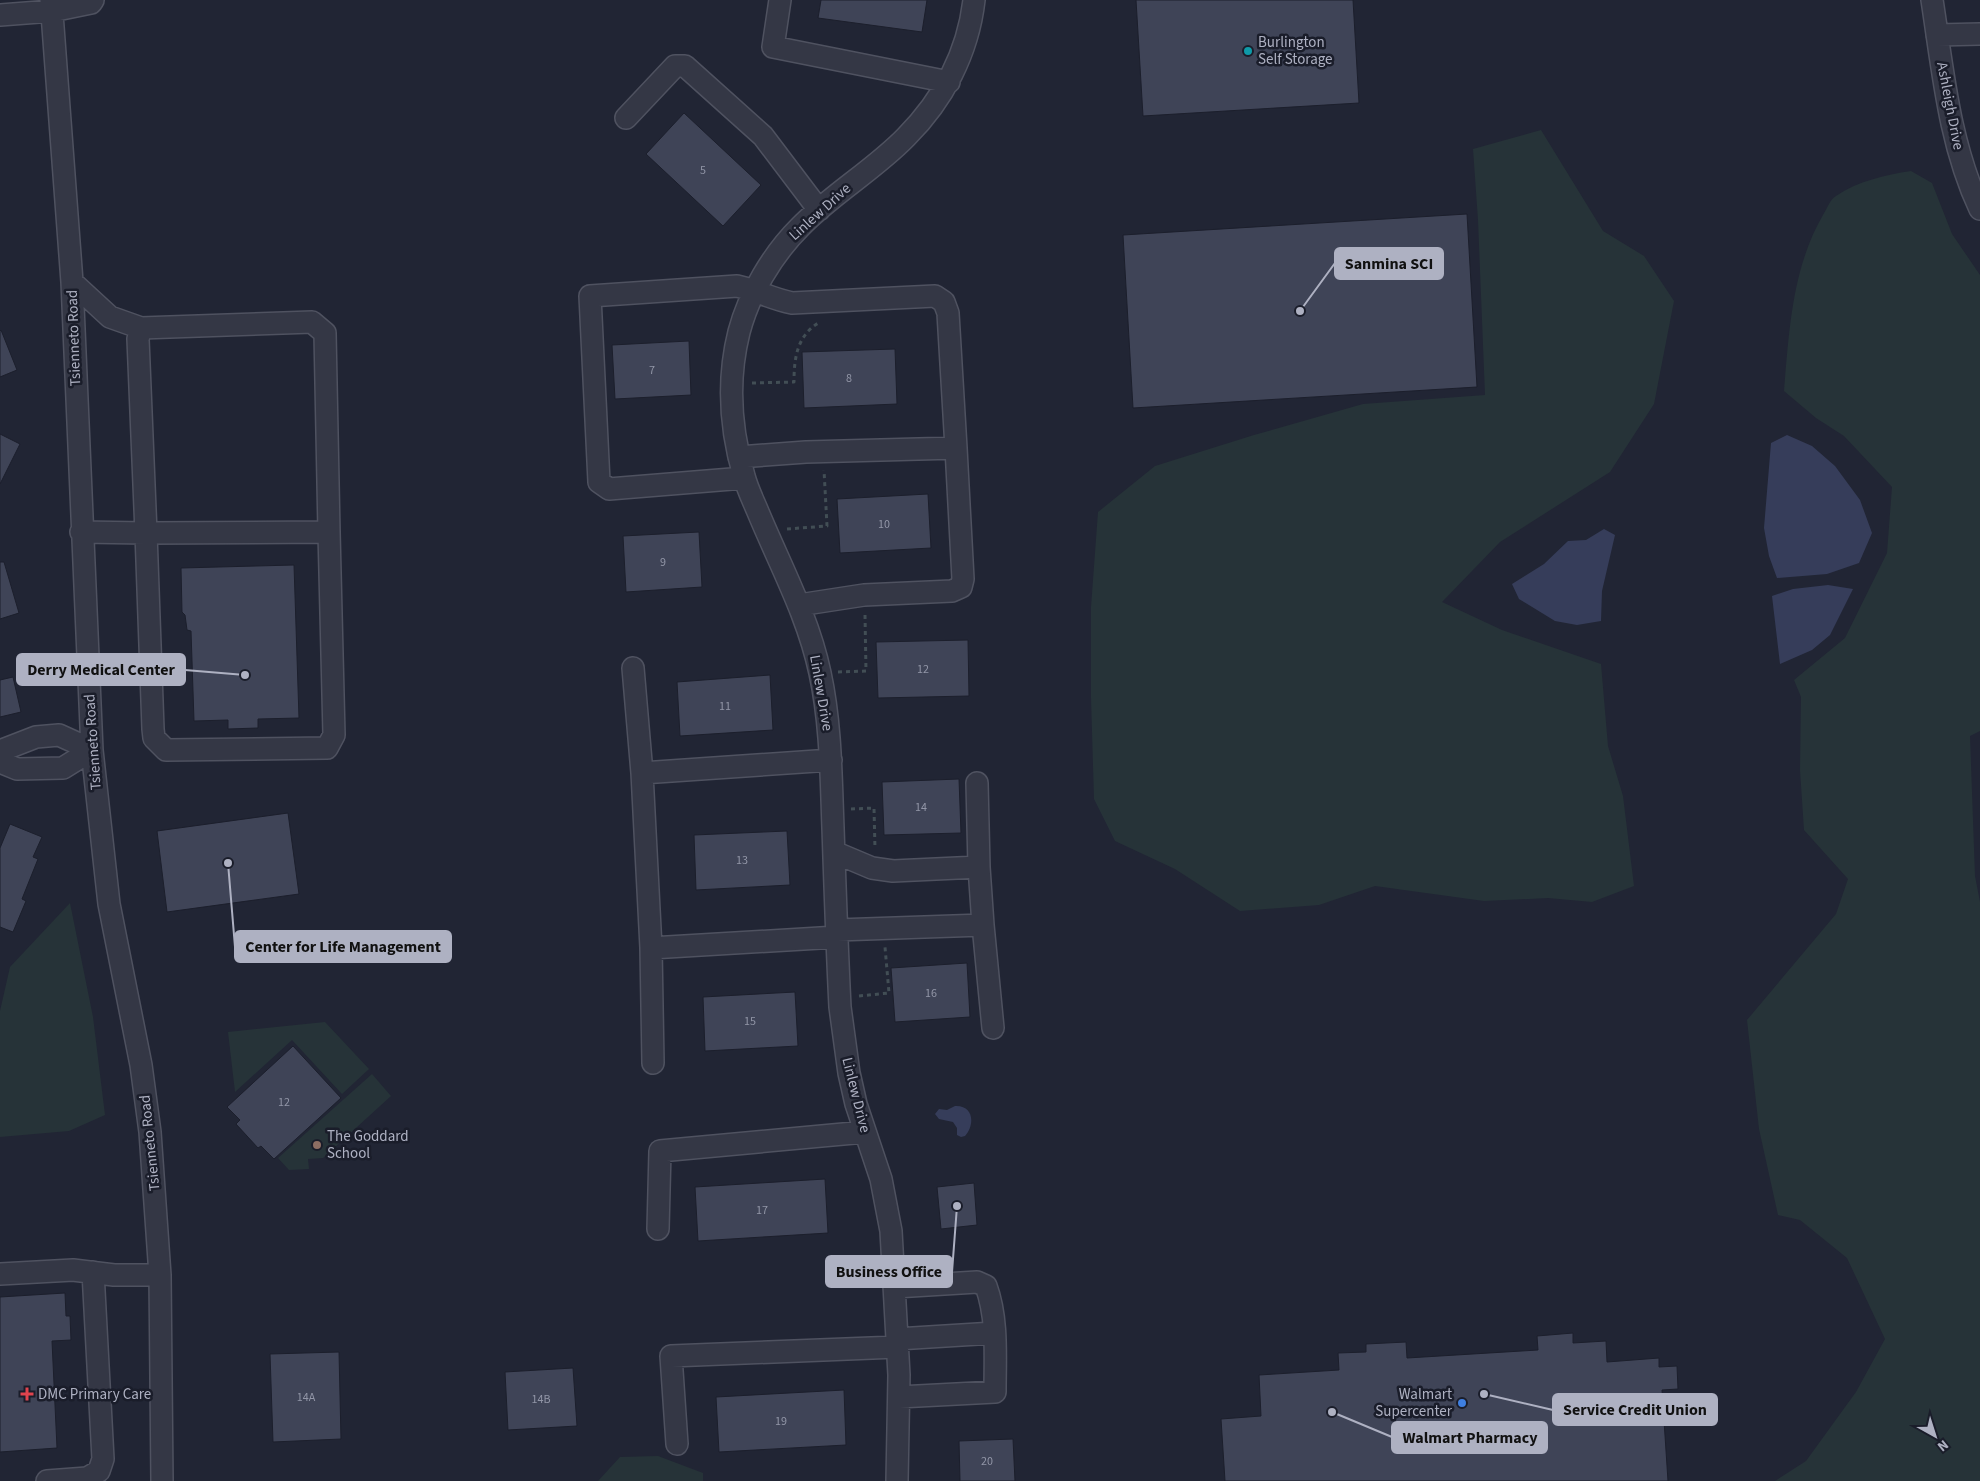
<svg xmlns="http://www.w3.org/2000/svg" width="1980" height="1481" font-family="'Source Sans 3',sans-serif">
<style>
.green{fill:#263338}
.water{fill:#363d5a}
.building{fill:#3f4457;stroke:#1c1f2c}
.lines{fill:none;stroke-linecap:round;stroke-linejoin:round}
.minor-casing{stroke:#4f5260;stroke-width:24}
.path{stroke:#424e55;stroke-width:3;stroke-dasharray:4 4;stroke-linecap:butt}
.minor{stroke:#343745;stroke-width:21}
.culture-dot{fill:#0f9aa8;stroke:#1a1d2a;stroke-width:2}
.education-dot{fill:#8d6e63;stroke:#1a1d2a;stroke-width:2}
.health-dot{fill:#e0444e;stroke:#1a1d2a;stroke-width:2}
.shop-dot{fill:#3f7fe0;stroke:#1a1d2a;stroke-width:2}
.labels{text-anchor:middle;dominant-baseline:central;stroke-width:5;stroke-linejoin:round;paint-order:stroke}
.number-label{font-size:12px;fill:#9296a7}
.poi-label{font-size:15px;fill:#aeb1c2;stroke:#1a1d2a;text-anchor:start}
.street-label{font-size:15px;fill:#aeb1c2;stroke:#1a1d2a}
.leader{fill:none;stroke:#aeb1c2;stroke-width:2}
.callout-dot{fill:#aeb1c2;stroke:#1a1d2a;stroke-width:2}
.callout{fill:#aeb1c2;stroke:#aeb1c2;stroke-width:2}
.callout-label{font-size:16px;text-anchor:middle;font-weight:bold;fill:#111}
</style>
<rect width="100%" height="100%" fill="#212534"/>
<path class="green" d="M1541,130L1603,231L1644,256L1674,301L1654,404L1610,472L1500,542L1442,602L1502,630L1601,664L1608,746L1623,796L1634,886L1592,902L1548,898L1484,901L1375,886L1319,905L1240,911L1175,869L1115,841L1094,799L1091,698V607L1098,512L1155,466L1254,435L1363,404L1485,395L1478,220L1473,149Z
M1911,171L1932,183L1952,234L1980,275V731L1970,736L1975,876L1980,902V1481H1775L1806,1461L1856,1392L1885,1339L1847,1258L1800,1220L1778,1215L1759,1129L1747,1020L1836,914L1848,879L1804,830L1800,770L1801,697L1794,680L1845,638L1887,553L1892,487L1844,436L1816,418L1784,391C1789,332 1792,268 1823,215C1827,209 1830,199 1836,196C1858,181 1885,175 1911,171Z
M70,903L93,1017L105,1115L69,1131L0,1137V1011L10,967Z
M325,1022L369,1069L342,1094L292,1040L235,1092L228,1032Z
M372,1074L391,1096L323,1158L308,1159L309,1169L289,1170L278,1158Z
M658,1456L703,1473V1481H598L620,1457Z"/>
<path class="water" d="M1787,435L1812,446L1835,466L1860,500L1872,533L1859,563L1827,574L1777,578L1769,556L1764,528L1771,443Z
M1604,529L1615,535L1602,591L1601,621L1577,625L1555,621L1519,599L1512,584L1544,564L1568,541L1586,540Z
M1828,585L1853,589L1830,635L1812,650L1780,664L1772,596L1793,589Z
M955,1106C974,1105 975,1125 965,1136L961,1137L957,1135V1128L953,1122L939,1119L935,1114L939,1109L947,1110Z"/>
<path class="building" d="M821,0H927L922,32L818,18Z
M1136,0H1353L1359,103L1143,116Z
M684,113L761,185L723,226L646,154Z
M1467,214L1477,387L1133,408L1123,235Z
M1,330L17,370L0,377V331Z
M689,341L691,395L615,399L612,345Z
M895,349L897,404L804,408L802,352Z
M0,434L20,444L0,484Z
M928,494L931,548L840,553L837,499Z
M699,532L702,587L626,592L623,536Z
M0,562H4L19,613L0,619Z
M294,565L299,718L258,719V728L228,729V720L194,721L191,631L187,630L185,615L182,612L181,568Z
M968,640L969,696L878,698L876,642Z
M770,675L773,730L680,736L677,682Z
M13,677L21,712L0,717V680Z
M959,779L961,833L884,835L882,782Z
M288,813L299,894L167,912L157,831Z
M10,824L42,837L33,857L38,859L22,899L26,901L13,932L0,927V848Z
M787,831L790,885L696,890L694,835Z
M967,963L970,1017L895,1022L891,968Z
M795,992L798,1046L705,1051L703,997Z
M293,1046L341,1098L274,1159L261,1146L258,1148L236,1124L240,1120L227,1107Z
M825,1179L828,1233L698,1241L695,1187Z
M974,1183L977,1225L941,1229L937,1187Z
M65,1293L66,1316H70L71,1340L52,1341L57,1448L0,1452V1297Z
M1573,1333V1343L1606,1341L1607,1362L1659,1358V1367L1677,1366L1678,1389L1662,1390L1668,1481H1225L1221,1419L1261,1416L1259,1375L1339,1370L1338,1353L1366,1352V1344L1406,1342L1407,1358L1538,1350L1537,1336Z
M339,1352L341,1439L273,1442L270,1354Z
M573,1368L577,1426L508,1430L505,1372Z
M844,1390L846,1445L719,1452L716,1397Z
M1013,1439L1015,1481H960L959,1441Z"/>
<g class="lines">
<defs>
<path id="minor" d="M51,0L72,282L92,750L109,904L141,1065L150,1132L160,1275L162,1481
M780,0L773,47L949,82
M1932,0C1943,71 1949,143 1980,209
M0,15L52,11L91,3L93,0
M1937,35L1980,34
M626,118L675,66H685L763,136L819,210
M72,282L110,317L141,328
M739,457L806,452L956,448L948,313L944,302L935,296L792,303C772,299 756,290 737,286L590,296L599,482L609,489L744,478
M81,532L146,533L138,339L141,328L312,322L325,333L329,532L146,533L153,729L154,738L166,750L327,748L334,735L329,532
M799,605L864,595L952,591L961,587L963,579L956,448
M633,668L642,773
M0,751L36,737L59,735L92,750
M831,760L642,773L651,948L837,937
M0,762L17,769L63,768L92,750
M977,783L979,867
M834,852L872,868L893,871L979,867L983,925L837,930
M983,925L993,1028
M651,948L653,1063
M658,1229L660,1151L865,1132
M0,1274L73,1270L114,1275H160
M895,1287L977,1282L986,1286C998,1319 995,1357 995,1392L899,1397
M897,1339L994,1333
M677,1444L671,1356L897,1347
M47,1481L87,1478L99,1471L103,1459L93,1272
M897,1481L899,1375L891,1231L881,1179L856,1104L849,1073L840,1007C837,947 835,888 833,828C831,776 831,724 820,673C808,616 780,565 758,512C753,500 747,488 744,476C730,428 727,380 739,332C749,294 772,255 800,227C832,194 874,170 906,137C943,100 968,53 974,0"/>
</defs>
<use href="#minor" class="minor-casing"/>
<path class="path" d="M752,383L794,382C794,358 797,335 820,322
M787,529L827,526L824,470
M838,672L866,671L865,615
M851,809L874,808L875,849
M859,996L889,993L885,947"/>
<use href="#minor" class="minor"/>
</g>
<circle class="culture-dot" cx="1248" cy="51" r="5"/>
<circle class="education-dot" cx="317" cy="1145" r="5"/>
<path class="health-dot" d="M24.5 1386.5h5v5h5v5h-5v5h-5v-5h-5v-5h5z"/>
<circle class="shop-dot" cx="1462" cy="1403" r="5"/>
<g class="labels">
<g class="number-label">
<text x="703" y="170">5</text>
<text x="652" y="370">7</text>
<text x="849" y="378">8</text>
<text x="884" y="524">10</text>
<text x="663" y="562">9</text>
<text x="923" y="669">12</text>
<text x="725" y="706">11</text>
<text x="921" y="807">14</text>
<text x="742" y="860">13</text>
<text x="931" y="993">16</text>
<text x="750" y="1021">15</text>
<text x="284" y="1102">12</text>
<text x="762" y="1210">17</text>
<text x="306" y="1397">14A</text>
<text x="541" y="1399">14B</text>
<text x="781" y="1421">19</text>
<text x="987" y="1461">20</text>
</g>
<g class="poi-label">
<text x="1258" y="42">Burlington<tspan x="1258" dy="17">Self Storage</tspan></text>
<text x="327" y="1136">The Goddard<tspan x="327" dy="17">School</tspan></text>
<text x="38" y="1394">DMC Primary Care</text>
<text x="1452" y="1394" text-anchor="end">Walmart<tspan x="1452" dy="17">Supercenter</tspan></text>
</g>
<g class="street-label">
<text transform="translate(1950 106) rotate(79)">Ashleigh Drive</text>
<text transform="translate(820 212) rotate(-42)">Linlew Drive</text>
<text transform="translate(74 338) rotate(-92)">Tsienneto Road</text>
<text transform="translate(821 693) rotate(80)">Linlew Drive</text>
<text transform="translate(93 742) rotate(-94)">Tsienneto Road</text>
<text transform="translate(856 1095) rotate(76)">Linlew Drive</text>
<text transform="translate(150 1143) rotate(-96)">Tsienneto Road</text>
</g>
</g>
<path class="leader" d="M1300 311L1335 263M245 675L185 670M228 863L235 947M957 1206L952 1272M1484 1394L1553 1410M1332 1412L1392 1437"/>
<g class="callout-dot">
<circle cx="1300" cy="311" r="5"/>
<circle cx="245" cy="675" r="5"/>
<circle cx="228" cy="863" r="5"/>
<circle cx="957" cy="1206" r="5"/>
<circle cx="1484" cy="1394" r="5"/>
<circle cx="1332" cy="1412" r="5"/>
</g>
<g class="callout">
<rect x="1335" y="248" width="108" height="31" rx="5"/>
<rect x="17" y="654" width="168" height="31" rx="5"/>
<rect x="235" y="931" width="216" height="31" rx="5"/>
<rect x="826" y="1256" width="126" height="31" rx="5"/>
<rect x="1553" y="1394" width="164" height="31" rx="5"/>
<rect x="1392" y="1422" width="155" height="31" rx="5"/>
</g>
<g class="callout-label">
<text x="1389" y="269">Sanmina SCI</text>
<text x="101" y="675">Derry Medical Center</text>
<text x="343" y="952">Center for Life Management</text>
<text x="889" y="1277">Business Office</text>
<text x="1635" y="1415">Service Credit Union</text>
<text x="1470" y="1443">Walmart Pharmacy</text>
</g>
<g transform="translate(1935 1436) rotate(141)" stroke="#1a1d2a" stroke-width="4" paint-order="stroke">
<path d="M0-4L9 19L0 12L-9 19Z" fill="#aeb1c2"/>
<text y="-8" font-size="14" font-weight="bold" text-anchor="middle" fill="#aeb1c2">N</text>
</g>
</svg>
